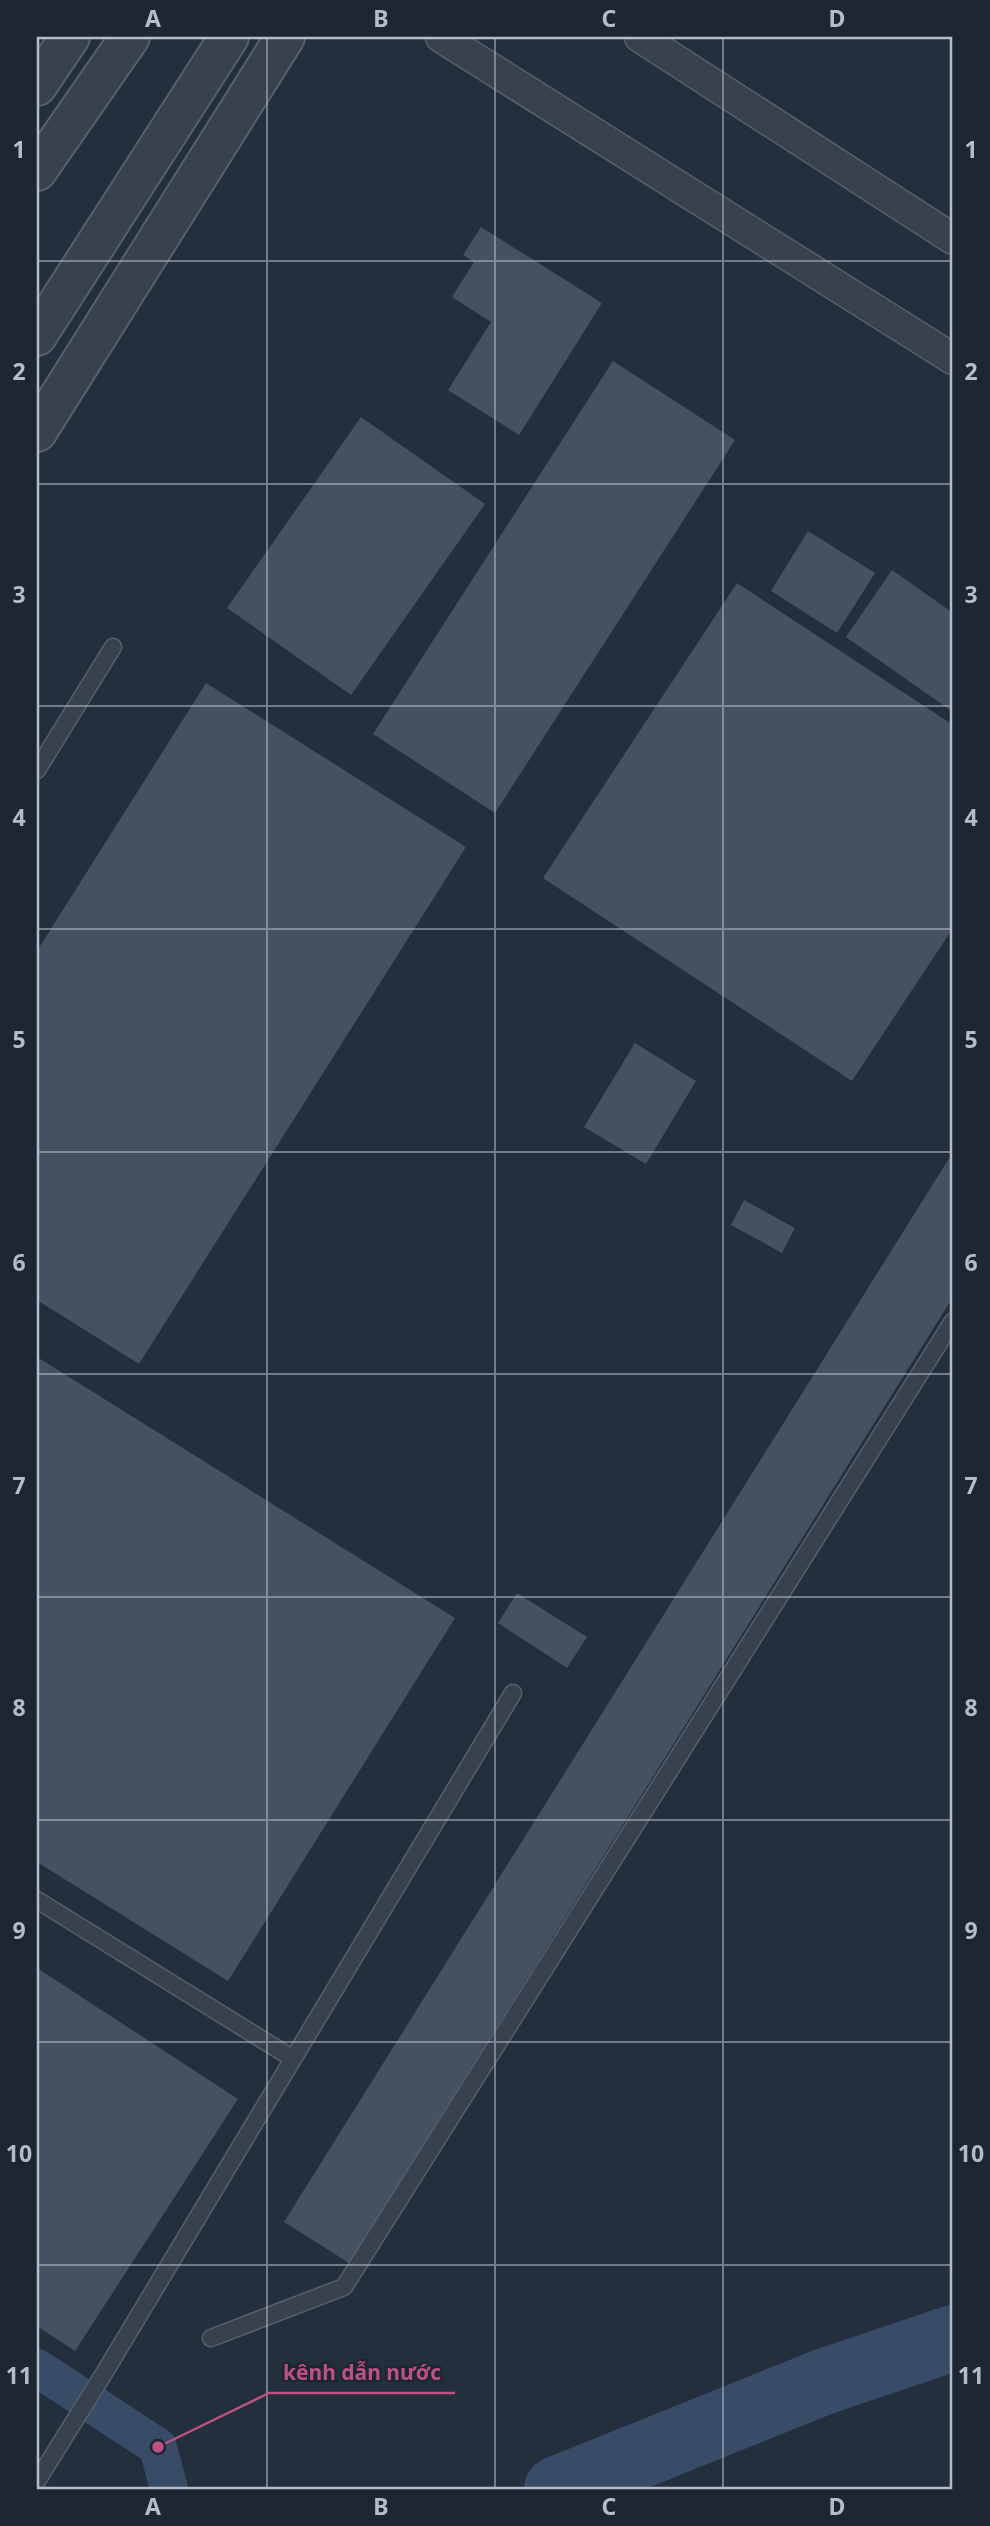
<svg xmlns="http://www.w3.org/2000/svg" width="990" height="2526" font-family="'Noto Sans',sans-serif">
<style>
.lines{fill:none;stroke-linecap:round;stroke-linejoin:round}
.canal{stroke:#394c67;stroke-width:38}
.river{stroke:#394c67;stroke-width:66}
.building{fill:#455162}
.service-casing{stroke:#565f6c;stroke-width:19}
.minor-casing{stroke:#565f6c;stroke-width:33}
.tertiary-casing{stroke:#565f6c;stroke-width:42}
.service{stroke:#38414e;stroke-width:16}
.minor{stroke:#38414e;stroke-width:30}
.tertiary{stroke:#38414e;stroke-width:38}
.grid{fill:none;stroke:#b4bcc9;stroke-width:2;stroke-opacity:0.55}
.leader{fill:none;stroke:#bd5182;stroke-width:2.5}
.callout-dot{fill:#bd5182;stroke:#1d2633;stroke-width:2.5}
.callout-label{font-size:21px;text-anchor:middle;font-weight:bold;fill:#bd5182;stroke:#1d2633;stroke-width:5;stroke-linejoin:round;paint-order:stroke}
.neatline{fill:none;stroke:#b4bcc9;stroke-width:2.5}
.grid-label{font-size:23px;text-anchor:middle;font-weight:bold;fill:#b4bcc9}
</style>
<rect width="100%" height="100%" fill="#242f3e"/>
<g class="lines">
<path class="canal" d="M37,2368L158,2447L169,2489"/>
<path class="river" d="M557,2489L823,2382L953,2338"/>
</g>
<path class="building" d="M481,227L602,303L519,435L448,390L491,322L452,297L474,262L463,255Z
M613,361L735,440L495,813L373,734Z
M361,417L485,504L351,695L227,608Z
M808,531L875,573L837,633L771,591Z
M892,570L953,613V712L846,637Z
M737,583L953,725V928L852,1081L543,878Z
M206,683L466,847L139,1364L37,1300V951Z
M635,1043L696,1081L646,1164L584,1127Z
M953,1152V1297L349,2263L284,2222Z
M744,1200L795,1228L782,1253L731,1225Z
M37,1357L455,1618L228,1981L37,1862Z
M517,1593L587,1637L567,1668L498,1623Z
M37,1968L238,2099L75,2351L37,2326Z"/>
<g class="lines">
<defs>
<path id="service" d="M37,770L113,647
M37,1900L292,2058
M211,2338L344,2287L953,1321
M37,2481L103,2375L513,1693"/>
<path id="minor" d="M441,37L953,359
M640,37L953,239"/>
<path id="tertiary" d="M37,86L70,37
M37,171L130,37
M37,336L229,37
M37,432L285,37"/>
</defs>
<use href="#service" class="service-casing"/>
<use href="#minor" class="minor-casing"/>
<use href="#tertiary" class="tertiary-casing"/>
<use href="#service" class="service"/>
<use href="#minor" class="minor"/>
<use href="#tertiary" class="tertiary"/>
</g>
<path class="grid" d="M267,37V2489M495,37V2489M723,37V2489M37,261H953M37,484H953M37,706H953M37,929H953M37,1152H953M37,1374H953M37,1597H953M37,1820H953M37,2042H953M37,2265H953"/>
<path class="leader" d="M158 2447L269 2393H455"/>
<circle class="callout-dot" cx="158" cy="2447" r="7"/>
<g class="callout-label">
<text x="362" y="2380">kênh dẫn nước</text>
</g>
<rect width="990" height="2526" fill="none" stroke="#1d2633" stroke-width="77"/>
<rect x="38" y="38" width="913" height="2450" class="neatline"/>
<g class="grid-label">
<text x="153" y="27">A</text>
<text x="381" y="27">B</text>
<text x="609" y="27">C</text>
<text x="837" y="27">D</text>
<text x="19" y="158">1</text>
<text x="971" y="158">1</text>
<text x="19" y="380">2</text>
<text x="971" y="380">2</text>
<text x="19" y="603">3</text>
<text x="971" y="603">3</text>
<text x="19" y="826">4</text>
<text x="971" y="826">4</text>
<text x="19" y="1048">5</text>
<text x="971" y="1048">5</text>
<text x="19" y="1271">6</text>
<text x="971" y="1271">6</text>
<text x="19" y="1494">7</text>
<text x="971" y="1494">7</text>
<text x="19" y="1716">8</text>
<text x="971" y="1716">8</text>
<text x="19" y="1939">9</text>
<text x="971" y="1939">9</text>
<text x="19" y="2162">10</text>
<text x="971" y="2162">10</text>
<text x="19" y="2384">11</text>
<text x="971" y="2384">11</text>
<text x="153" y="2515">A</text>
<text x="381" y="2515">B</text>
<text x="609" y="2515">C</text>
<text x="837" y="2515">D</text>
</g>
</svg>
